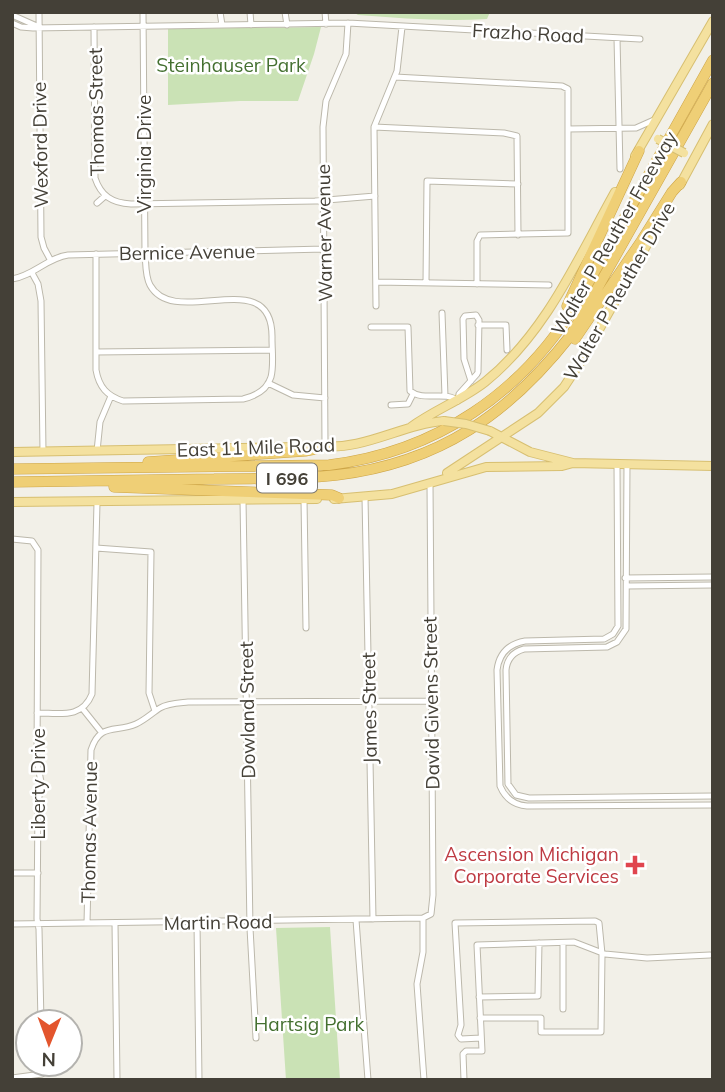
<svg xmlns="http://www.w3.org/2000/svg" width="725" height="1092" font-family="Mulish,sans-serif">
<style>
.green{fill:#cae2b5}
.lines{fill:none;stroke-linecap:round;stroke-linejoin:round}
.minor-casing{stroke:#bcb8ab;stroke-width:7}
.major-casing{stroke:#d7bf71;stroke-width:10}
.highway-casing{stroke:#cda547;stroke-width:11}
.minor{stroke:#fff;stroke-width:5}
.major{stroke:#f4e19f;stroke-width:8}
.highway{stroke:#efcf76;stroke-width:10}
.major-bridge-casing{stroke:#d7bf71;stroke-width:10;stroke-linecap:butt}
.major-bridge{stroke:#f4e19f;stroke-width:8}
.health-dot{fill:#e0444e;stroke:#fff;stroke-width:2.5}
.labels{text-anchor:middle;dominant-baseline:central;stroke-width:5;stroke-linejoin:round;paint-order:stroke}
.shield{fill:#fff;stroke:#7c7973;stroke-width:2}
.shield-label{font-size:18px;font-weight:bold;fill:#444037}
.street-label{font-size:19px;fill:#444037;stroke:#fff}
.park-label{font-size:19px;fill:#447030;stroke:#fff}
.health-label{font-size:19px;fill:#be3a42;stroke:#fff;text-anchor:end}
</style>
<rect width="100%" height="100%" fill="#f2f0e8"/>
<path class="green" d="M353,12H490L487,19C444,22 401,18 358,15Z
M321,27L314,54L298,101H240L168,105V29Z
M330,927L340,1080H286L276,928Z"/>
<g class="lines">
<defs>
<path id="minor" d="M39,12L41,237L44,248L51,261
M220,12L222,25
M250,12L251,25
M285,12L287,25
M325,12L326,24
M12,15L39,27
M12,23L21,27L33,28L348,23L640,39
M94,27L95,178C101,196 112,203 131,204L315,201L375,196
M617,38L620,169
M395,77L562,86L568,89V233L480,235L477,241V284
M374,127L504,133L517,136L518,235
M568,129L636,128L654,120
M97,203L105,196
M96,254V370C99,387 107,396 123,401L243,399C256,396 267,390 271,377C274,365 272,351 272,339C274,261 175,331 150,285C145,276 146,263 145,253L143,12
M32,273L38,284L41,301L43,452
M12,279C33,276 47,258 68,255L324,249
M376,282L549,285
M426,283L427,181L518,184
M376,306L374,127L397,71L402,27
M442,313L445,396
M478,325H506L507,350
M371,327H408L410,391C424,402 445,390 458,401L459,394L477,374L478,372L479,320L476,315L465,316L463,319L464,359L471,381
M96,352L272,350
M268,383L293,395L325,398
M391,405L408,404L413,394
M325,446L323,127L326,101L346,54L348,23
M97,451L100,422L111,396
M617,464L618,626L613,634L604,639L525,641C508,644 499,654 497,670L500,786C505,798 514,805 527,806L713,805
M627,464L626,629L617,642L607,647L524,649C513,652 507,659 506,670L508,784L516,795L529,798L713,796
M365,497L373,919
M304,499L306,628
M243,500L250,928L256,1038
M12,539L32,541L38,550L37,761L41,782L38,804L37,919L39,929L41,1022
M96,548L151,552L149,693L155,711
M625,578L713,577
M627,586L713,585
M82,708L102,733
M37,713C60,713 82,719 92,694L97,503
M12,873H38
M423,918L431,914L433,895L430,483
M423,918V952L417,984L424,1080
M356,920L368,1080
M197,922L199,1080
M87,923L91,750C100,722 116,733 136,724C145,720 152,713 160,708C168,703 178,703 188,702L430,701
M115,923L117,1080
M12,924L423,918
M563,943V1009
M479,997L538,996L539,943
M480,1018H541V1032H601L602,954L599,923L595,921L455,923L461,1025L458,1035L461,1039L481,1038
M12,1078L42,1074L41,1064
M464,1080L463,1054L466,1051H482L477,945L574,942L605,954L647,958L710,955"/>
<path id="major" d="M635,156L713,21
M680,185L713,124
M411,427C434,410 462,400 485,382C546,333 578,258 615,192
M490,431L530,452L573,463
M321,446C363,451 403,424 444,421
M12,452L298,447
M447,473L538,413L564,387L583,358L667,209
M334,499L392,494L486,467L562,466L573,463L713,466
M12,502L317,499"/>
<path id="highway" d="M567,306L639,151
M575,339L642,240L672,192L681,182
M148,462L305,451L325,447
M12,469L329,465C436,452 523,393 578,301L713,60
M12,482C80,481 147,480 214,479C255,478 296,480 337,475C439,463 509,414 571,335L713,83
M114,487L332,495L339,498"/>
</defs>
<use href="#minor" class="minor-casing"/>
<use href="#major" class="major-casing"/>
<use href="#highway" class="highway-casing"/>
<use href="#minor" class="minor"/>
<use href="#major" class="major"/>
<use href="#highway" class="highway"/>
<defs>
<path id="major-bridge" d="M658,139L684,153
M444,421L466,424L490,431"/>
</defs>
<use href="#major-bridge" class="major-bridge-casing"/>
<use href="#major-bridge" class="major-bridge"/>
</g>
<path class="health-dot" d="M631.5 854.5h7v7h7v7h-7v7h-7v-7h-7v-7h7z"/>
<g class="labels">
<rect class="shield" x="257" y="463.5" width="60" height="29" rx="5"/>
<g class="shield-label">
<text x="287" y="478">I 696</text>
</g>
<g class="street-label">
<text transform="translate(528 33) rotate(3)">Frazho Road</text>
<text transform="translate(96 112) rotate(-91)">Thomas Street</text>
<text transform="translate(40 145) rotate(-91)">Wexford Drive</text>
<text transform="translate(144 154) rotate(-90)">Virginia Drive</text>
<text transform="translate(324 233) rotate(-91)">Warner Avenue</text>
<text transform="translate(614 233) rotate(-60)">Walter P Reuther Freeway</text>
<text transform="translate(187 252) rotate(-1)">Bernice Avenue</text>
<text transform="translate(619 291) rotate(-60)">Walter P Reuther Drive</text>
<text transform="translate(256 447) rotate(-2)">East 11 Mile Road</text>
<text transform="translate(431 703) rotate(-91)">David Givens Street</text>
<text transform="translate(369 708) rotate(-91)">James Street</text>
<text transform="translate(247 710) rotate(-91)">Dowland Street</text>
<text transform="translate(38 784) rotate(-90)">Liberty Drive</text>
<text transform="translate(89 832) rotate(-89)">Thomas Avenue</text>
<text transform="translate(218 922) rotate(-1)">Martin Road</text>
</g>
<g class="park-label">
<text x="231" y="65">Steinhauser Park</text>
<text x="309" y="1024">Hartsig Park</text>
</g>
<g class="health-label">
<text x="619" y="854">Ascension Michigan<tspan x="619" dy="22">Corporate Services</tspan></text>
</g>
</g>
<rect width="725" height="1092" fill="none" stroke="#444037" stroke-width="28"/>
<g transform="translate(49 1043) rotate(181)"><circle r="33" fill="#ffffff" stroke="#b4b3af" stroke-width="2"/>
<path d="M0-5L12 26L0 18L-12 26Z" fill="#e3552d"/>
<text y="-10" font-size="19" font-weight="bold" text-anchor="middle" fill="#444037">N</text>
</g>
</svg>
